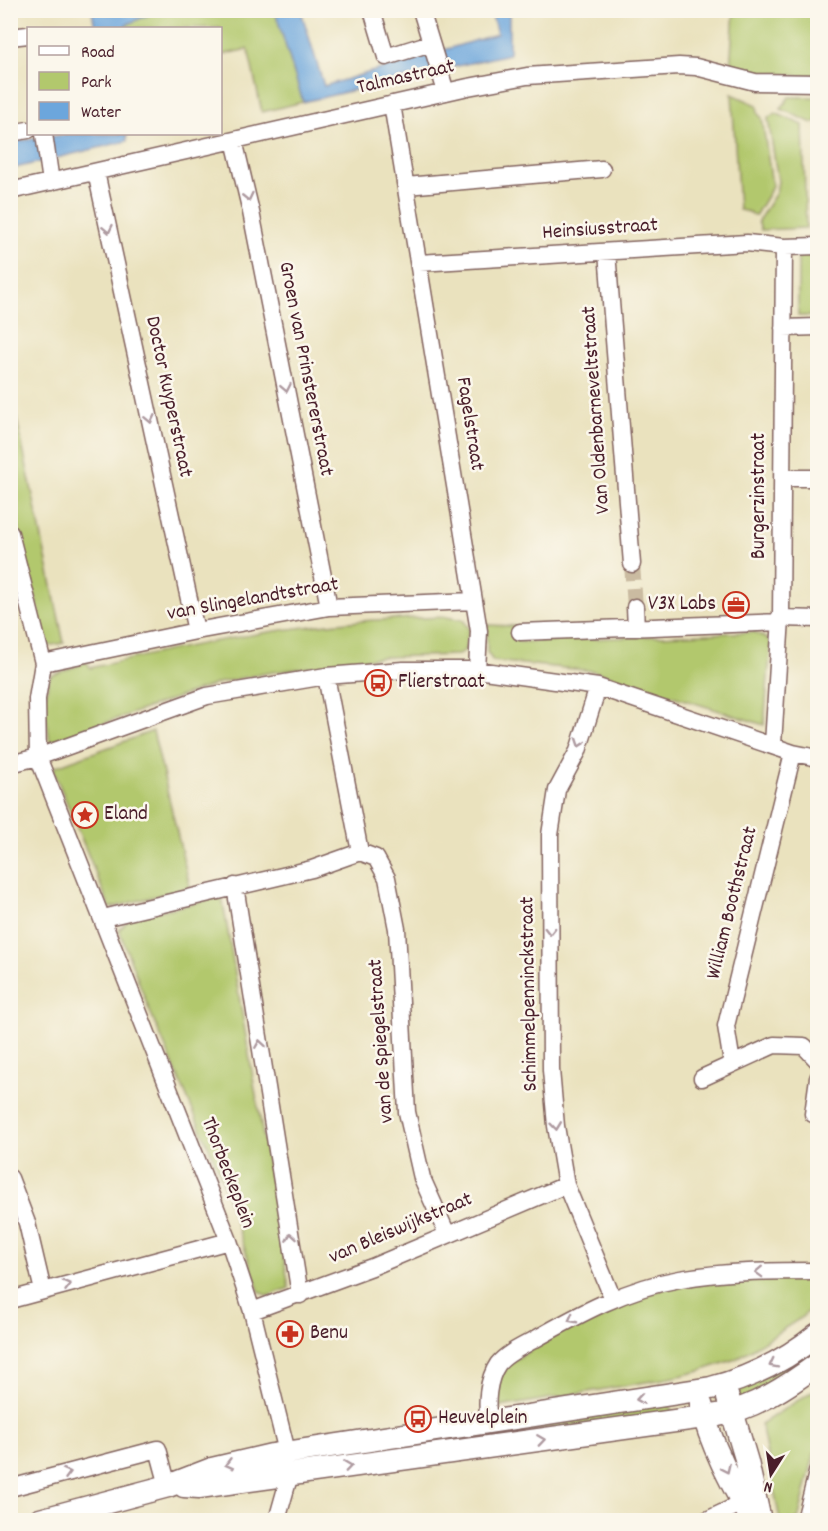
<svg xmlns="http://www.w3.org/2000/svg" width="828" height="1531" font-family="Dekko,sans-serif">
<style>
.green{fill:#b2c86d;stroke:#7e744c;stroke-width:1.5}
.water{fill:#6ca6dc;stroke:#5b6284;stroke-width:1.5}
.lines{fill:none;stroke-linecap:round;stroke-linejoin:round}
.street-tunnel{stroke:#cabba1;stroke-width:16;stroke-dasharray:16 8;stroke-linecap:butt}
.street-casing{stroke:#82635e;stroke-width:19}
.secondary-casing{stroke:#82635e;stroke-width:25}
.street{stroke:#fff;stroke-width:16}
.secondary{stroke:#fff;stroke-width:22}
.oneway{stroke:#ae9aa0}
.labels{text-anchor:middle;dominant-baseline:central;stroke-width:5;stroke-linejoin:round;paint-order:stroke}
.street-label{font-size:21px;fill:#4a1f2b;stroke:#fbf7ec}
.poi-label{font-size:21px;fill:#4a1f2b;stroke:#fbf7ec;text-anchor:start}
</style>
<rect width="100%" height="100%" fill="#fbf7ec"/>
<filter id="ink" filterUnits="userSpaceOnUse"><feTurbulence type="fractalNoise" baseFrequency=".0167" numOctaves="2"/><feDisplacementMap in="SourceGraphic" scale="12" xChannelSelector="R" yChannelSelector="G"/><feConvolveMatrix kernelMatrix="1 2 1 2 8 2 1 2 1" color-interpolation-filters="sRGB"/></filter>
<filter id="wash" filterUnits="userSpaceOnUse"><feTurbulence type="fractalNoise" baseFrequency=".008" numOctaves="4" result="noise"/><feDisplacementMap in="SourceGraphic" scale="24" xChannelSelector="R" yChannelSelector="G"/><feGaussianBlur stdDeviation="1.35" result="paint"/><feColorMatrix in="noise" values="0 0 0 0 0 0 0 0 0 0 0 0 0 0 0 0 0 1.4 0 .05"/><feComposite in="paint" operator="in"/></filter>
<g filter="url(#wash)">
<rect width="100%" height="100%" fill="#eae2be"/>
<path class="green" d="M157,11H275L303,102L262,112L248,49L221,55L220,28H124L128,24Z
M734,11H817V75L800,76L730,69Z
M732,94L757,105L758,114L762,118L772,185L770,191L755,216L749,212L739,210Z
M789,97H817V122L812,123L781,109Z
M775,113L803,125L806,228L761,230L758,221L776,193L778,181L768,118Z
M798,255H817V316H798Z
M10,387L64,643L47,646L11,494Z
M446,617L463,620L469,629L465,650L458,655L382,657L267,673L222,682L50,742L44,701L50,676L87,662L90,668C161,652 233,636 305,627C352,620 399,619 446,617Z
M487,625L516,626L518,642L754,632L771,641L764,725L594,671L493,661L487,652Z
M153,731L190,887L110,908L55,774L54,767Z
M222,897L289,1288L268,1296L259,1291L218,1169L149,1009L119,930L132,917Z
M817,1278V1303L801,1318L736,1359L700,1371L675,1377L494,1408L500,1369L585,1316L617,1302L692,1281Z
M817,1348V1357L740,1401L735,1388Z
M817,1388V1443L798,1520H780L761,1424Z
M668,1401L674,1416L512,1433V1429Z"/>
<path class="water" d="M92,11V10L157,11L128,24L124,28H95Z
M275,11H301L324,86L497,34L491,11H509V54L303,102Z
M70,134H127V141L11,169L10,142Z"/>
</g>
<g filter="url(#ink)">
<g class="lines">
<path class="street-tunnel" d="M632,564L635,607"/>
<defs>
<path id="street" d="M372,10L386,57L431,43
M421,10L446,92
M10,37L28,35
M392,104L479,631L477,670
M10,133L28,130
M44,134L51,182
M234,140L251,212L329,607
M96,172L196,631
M406,186L602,169
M10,191L468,87L527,76L679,66L696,67L755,82L818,83
M607,252L632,564
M419,263L747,243L784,247L818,246
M783,328L818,327
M782,478H818
M10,533L43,663L37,699L38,757L229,1241L252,1311L287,1452
M635,607L636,628
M781,618L818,619
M520,632L781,622
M43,663L196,631L329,607L473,601
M326,676L360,852
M598,687L578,751L557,790L550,835L551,1070L556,1126L566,1185L613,1299
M773,744L781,618L784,247
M10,764L38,757L207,696L326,676L403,670H477L598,687L793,753L818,758
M235,886L300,1295
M103,918L312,869L360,852L376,858L387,878L397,929L407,1112L422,1178L447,1234
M737,1062L731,1057L726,1026L793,753
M702,1078L774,1045L804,1046L818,1061
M813,1114L818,1078
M10,1178L27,1223L43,1291
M10,1300L229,1241
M252,1311L372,1267L566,1185
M489,1422C486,1404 487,1380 498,1364C506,1354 521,1347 532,1341C579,1314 627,1288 680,1279C725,1271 772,1271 818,1271
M10,1488L158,1449L168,1486
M277,1520L290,1474
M707,1520L751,1499
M805,1520L818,1469"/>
<path id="secondary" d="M728,1398L747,1462L759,1516
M701,1404C710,1444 732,1484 752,1520
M184,1486L199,1487L718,1415C755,1408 788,1386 818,1364
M40,1520L168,1486L212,1469L272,1455L711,1388C750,1378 786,1360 818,1334"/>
</defs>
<use href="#street" class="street-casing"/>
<use href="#secondary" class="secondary-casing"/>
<use href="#street" class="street"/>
<use href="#secondary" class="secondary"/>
</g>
<defs><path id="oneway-chevron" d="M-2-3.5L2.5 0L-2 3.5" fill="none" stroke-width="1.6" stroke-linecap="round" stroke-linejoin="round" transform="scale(1.5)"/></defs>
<g class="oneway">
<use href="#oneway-chevron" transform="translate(248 197) rotate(77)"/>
<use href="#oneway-chevron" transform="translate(108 229) rotate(78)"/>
<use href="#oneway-chevron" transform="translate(286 388) rotate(79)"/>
<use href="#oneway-chevron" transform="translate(150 419) rotate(78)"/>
<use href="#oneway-chevron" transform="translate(580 743) rotate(109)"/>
<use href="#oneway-chevron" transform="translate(550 931) rotate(90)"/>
<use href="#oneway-chevron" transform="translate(260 1044) rotate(-99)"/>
<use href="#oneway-chevron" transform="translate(556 1126) rotate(83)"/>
<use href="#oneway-chevron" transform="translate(291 1237) rotate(-99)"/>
<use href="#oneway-chevron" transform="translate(759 1272) rotate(178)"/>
<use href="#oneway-chevron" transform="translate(67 1285) rotate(-15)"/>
<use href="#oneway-chevron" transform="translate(572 1319) rotate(152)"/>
<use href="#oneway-chevron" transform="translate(773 1364) rotate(153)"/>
<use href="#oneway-chevron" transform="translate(640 1399) rotate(171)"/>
<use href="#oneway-chevron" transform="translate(541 1440) rotate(-8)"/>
<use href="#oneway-chevron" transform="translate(229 1464) rotate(165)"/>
<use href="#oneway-chevron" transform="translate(348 1466) rotate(-8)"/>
<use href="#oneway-chevron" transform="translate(726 1469) rotate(65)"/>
<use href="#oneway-chevron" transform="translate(67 1473) rotate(-15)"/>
</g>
</g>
<defs>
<symbol id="office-ring" viewBox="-11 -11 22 22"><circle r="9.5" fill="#fbf7ec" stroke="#c8321e" stroke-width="1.5"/><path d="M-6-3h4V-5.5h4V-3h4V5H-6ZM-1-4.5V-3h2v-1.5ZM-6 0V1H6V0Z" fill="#c8321e"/></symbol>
<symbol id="bus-ring" viewBox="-11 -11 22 22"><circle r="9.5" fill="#fbf7ec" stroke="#c8321e" stroke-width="1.5"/><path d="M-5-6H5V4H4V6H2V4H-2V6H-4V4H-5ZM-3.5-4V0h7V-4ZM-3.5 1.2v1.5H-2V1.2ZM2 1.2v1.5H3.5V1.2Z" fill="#c8321e"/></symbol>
<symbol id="sight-ring" viewBox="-11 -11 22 22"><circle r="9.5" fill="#fbf7ec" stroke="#c8321e" stroke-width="1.5"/><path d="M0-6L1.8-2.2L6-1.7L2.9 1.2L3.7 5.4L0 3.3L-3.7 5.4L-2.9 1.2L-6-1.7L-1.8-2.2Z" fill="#c8321e"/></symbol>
<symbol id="pharmacy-ring" viewBox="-11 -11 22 22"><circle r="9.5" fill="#fbf7ec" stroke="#c8321e" stroke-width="1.5"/><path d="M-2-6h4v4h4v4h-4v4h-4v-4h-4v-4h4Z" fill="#c8321e"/></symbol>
</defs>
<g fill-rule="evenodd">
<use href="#office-ring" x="721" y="590" width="30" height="30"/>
<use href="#bus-ring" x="363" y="668" width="30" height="30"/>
<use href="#sight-ring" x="70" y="800" width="30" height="30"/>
<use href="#pharmacy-ring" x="275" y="1319" width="30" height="30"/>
<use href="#bus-ring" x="403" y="1404" width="30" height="30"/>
</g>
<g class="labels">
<g class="street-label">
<text transform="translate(406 78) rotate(-13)">Talmastraat</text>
<text transform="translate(600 230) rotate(-4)">Heinsiusstraat</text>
<text transform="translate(305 369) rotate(79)">Groen van Prinstererstraat</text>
<text transform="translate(168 397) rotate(78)">Doctor Kuyperstraat</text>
<text transform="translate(597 410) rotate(-94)">Van Oldenbarneveltstraat</text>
<text transform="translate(469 424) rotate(81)">Fagelstraat</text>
<text transform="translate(760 496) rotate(-90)">Burgerzinstraat</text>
<text transform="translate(253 600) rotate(-10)">van Slingelandtstraat</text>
<text transform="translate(733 903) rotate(-76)">William Boothstraat</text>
<text transform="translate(530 994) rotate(-91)">Schimmelpenninckstraat</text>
<text transform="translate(382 1041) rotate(-94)">van de Spiegelstraat</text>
<text transform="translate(227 1173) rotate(69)">Thorbeckeplein</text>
<text transform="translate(401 1229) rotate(-23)">van Bleiswijkstraat</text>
</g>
<g class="poi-label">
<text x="716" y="605" text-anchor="end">V3X Labs</text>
<text x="398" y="683">Flierstraat</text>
<text x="104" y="815">Eland</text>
<text x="310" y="1334">Benu</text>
<text x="438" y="1419">Heuvelplein</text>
</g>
</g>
<rect width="828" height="1531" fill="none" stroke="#fbf7ec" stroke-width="36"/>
<rect x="27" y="27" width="195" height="108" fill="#fbf7ec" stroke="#b4a19f" stroke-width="1.5"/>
<rect x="39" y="46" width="30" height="9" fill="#ffffff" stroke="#b4a19f" stroke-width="1.5"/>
<text x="81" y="57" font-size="18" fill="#4a1f2b">Road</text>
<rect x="39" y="72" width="30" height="18" fill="#b2c86d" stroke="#b4a19f" stroke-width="1.5"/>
<text x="81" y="87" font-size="18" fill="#4a1f2b">Park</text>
<rect x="39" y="102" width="30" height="18" fill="#6ca6dc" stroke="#b4a19f" stroke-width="1.5"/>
<text x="81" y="117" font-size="18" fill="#4a1f2b">Water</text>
<g transform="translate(771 1474) rotate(192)" stroke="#fbf7ec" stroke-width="4.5" paint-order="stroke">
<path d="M0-4.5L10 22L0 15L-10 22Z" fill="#4a1f2b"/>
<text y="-9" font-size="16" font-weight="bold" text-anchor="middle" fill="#4a1f2b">N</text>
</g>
</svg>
